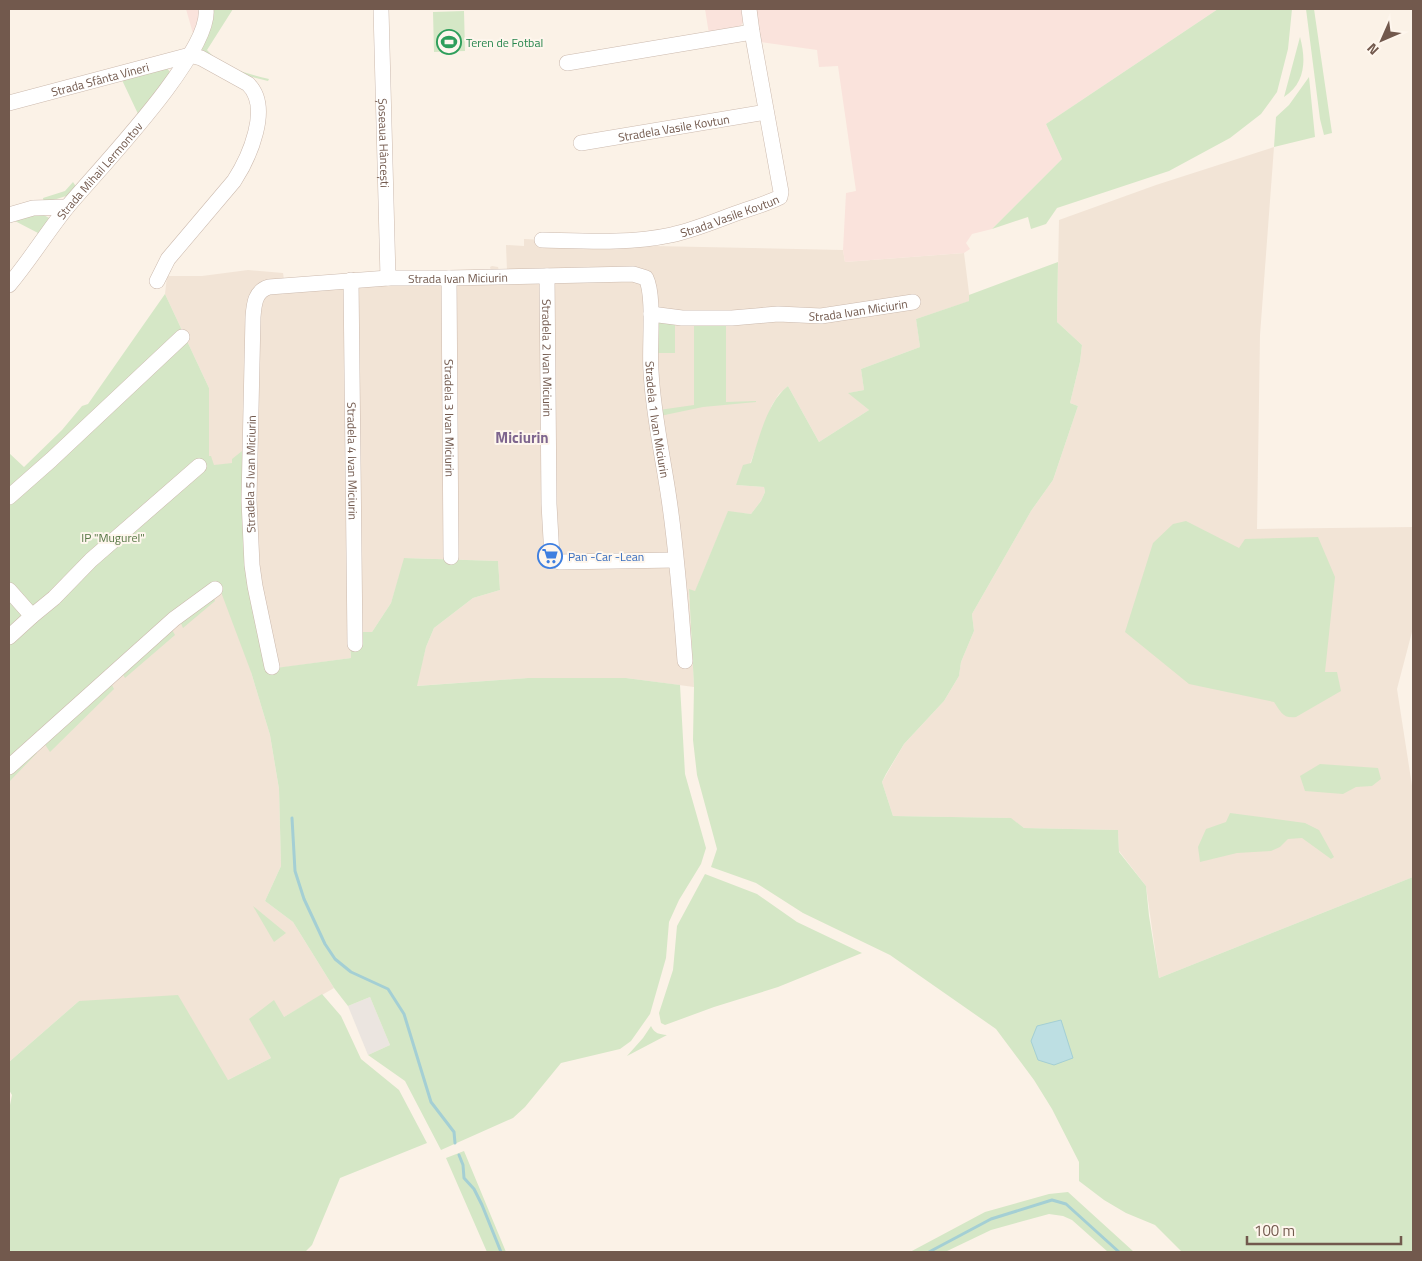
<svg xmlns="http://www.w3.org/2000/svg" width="1422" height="1261" font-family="'Titillium Web',sans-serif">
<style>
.residential{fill:#f2e4d6}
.commercial{fill:#fae3dc}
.industrial{fill:#ebe5e0}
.green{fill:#d5e7c6}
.water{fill:#bddfe3;stroke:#a4cfd4}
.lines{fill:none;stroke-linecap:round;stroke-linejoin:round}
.stream{stroke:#a4cfd4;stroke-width:3}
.minor-casing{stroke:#ccbaae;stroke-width:16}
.minor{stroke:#fff;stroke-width:15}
.labels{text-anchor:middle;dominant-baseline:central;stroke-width:4;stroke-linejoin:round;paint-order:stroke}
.leisure-label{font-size:12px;fill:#27864d;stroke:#fef6ed;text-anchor:start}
.street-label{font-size:12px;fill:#72594d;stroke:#fef6ed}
.park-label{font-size:12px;fill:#577746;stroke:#fef6ed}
.shop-label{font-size:12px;fill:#366cbe;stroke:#fef6ed;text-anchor:start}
.quarter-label{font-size:15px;font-weight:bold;fill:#7e658e;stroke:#fef6ed}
</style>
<rect width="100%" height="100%" fill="#fbf2e7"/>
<path class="residential" d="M1274,147L1260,335L1257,529L1413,527V628L1397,689L1413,792V877L1159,978L1146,886L1119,851L1118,830L1024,828L1010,818L893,816L882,782L904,744L944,701L959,676L961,662L974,631L972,614L1031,511L1053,480L1078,406L1070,403L1080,362L1082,345L1057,322L1059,220L1156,185Z
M524,239L651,245L653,246L843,250L845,262L964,253L970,301L916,319L920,347L861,369L864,390L849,393L869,410L819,442L788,386L779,394L772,405L750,464L736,485L764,487L765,492L761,501L751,514L728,512L695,592L689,590L694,687L626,678H528L416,686L426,647L434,628L473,598L500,590L498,561L405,558L391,603L372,632L350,645L351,658L251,672L270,735L279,789L281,866L265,901L293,922L334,988L284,1017L250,1019L271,1058L228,1080L79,1001L9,1062V774L209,456V388L165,294L167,276H202L248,270L283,273L284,280L491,271L490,267L492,266L498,267L499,270L507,271L506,245L524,246Z"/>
<path class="commercial" d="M186,9H201L194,37Z
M705,9H742L744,21L739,28L709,34Z
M755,9H1218L1046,124L1062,159L992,229L972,234L966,243L970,249L964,253L845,262L843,250L846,193L856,191L838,66L819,67L817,50L760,42Z"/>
<path class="industrial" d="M370,997L390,1045L368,1055L348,1006Z"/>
<path class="green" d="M211,9H233L207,50C223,69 246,73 269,79L268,81L235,73L202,51V44Z
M1218,9H1292L1288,49L1277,92L1261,114L1230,138L1169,171L1057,208L1046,224L1031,229L1028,217L992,229L1062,159L1046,124Z
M1306,9H1314L1332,133L1324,135L1320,119Z
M464,11L465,51L434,52L433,12Z
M1300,37C1306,59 1306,83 1284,97Z
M167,68L172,75L139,116L122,80Z
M1309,77L1315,137L1274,147L1276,117L1289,105Z
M73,182L77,188L66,196L44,203L43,198L65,191Z
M40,213L51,219L36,240L34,239L38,233L13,220Z
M1058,262L1057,322L1082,345L1080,362L1070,403L1078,406L1053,480L1031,511L972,614L974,631L961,662L959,676L944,701L904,744L886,774L882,782L893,816L1011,818L1024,828L1118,830L1119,852L1146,886L1149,916L1159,978L1413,877V1252H1182L1155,1225L1126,1213L1104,1200L1079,1181V1162L1052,1109L1034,1080L996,1029L890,955L803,913L756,883L711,867L717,849L697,775L693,740L694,687L689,589L695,591L728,511L751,514L761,501L765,492L764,487L736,485L743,465L751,463C759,439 767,402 788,386L819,442L869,410L848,393L864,390L861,369L920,347L916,319L969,301V295Z
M165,294L209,388V456H211L214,465L232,463V459L247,447L268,669L351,658L350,644L358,632H372L391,603L404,558L498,561L500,590L473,598L434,628L426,647L417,686L528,678H626L680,685L685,774L706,848L701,864L679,900L669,922L666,958L650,1014L631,1041L620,1049L561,1063L525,1107L513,1118L441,1150L405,1081L368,1055L390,1045L370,997L348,1006L334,988L293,922L265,901L281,866L279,789L270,735L251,672L221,592L214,597L215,601L183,628L180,621L171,628L175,635L125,678L122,673L111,683L114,689L50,752L44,743L35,750L37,753L9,782V453L24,467L62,430L82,406L88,404Z
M654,319L675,320V353H655Z
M694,323L726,324V402L756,401V402L703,407L660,416L659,410L694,405Z
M1186,521L1239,548L1245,539L1318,537L1335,577L1325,672H1337L1341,691L1296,717C1283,719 1281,712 1274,702L1189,684L1125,632L1153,543L1173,524Z
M1320,764L1378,768L1381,779L1372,786L1356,787L1343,794L1305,791L1300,776Z
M1230,813L1305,823L1319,830L1334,857L1331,859L1302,838L1288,839L1280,847L1271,851L1237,853L1200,862L1198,847L1206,829L1226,822Z
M705,874L757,894L797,922L862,953L778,987L714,1007L665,1025L661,1023L659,1013L673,970L677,926Z
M253,906L286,933L274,942Z
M322,994L341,1016L361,1059L399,1090L427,1143L340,1178L312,1245L305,1252H9V1110L12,1095L9,1090V1062L79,1001L178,995L228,1080L271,1058L249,1019L274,1000L284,1017Z
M651,1026C655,1034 659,1034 667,1035L627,1056L643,1038Z
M464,1151L506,1252H487L446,1158Z
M1068,1192L1134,1252H1108L1072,1220L1063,1216L1049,1214L991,1230L945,1252H910L985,1212L1049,1194Z"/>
<path class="water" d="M1061,1020L1073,1058L1054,1065L1038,1060L1031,1041L1037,1026Z"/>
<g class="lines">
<path class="stream" d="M292,818L295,871L304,899L325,944L335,959L351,972L388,989L404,1014L431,1102L454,1132L455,1143
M459,1155L463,1165L464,1178L474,1189L482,1205L501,1252
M929,1252L991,1219L1052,1200L1066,1204L1119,1252"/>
<defs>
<g id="minor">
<path id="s1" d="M381,9L388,278"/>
<path d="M567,63L752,32"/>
<path id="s2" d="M9,103L190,55L201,58L248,84C272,107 249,158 234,181L168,259L157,281"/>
<path id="s3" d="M581,143L766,112"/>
<path d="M9,215L33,208L67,207"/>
<path id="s4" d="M542,240C585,241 629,244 671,235C694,230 715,221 737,213C751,208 766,204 780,197L781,192L752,32L749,9"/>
<path id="s5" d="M547,276L549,504L552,557L559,562L675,560"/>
<path id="s6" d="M449,278L451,557"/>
<path id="s7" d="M351,280L355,644"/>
<path id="s8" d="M9,285C30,260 47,232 68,206C98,170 212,52 206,9"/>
<path id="s9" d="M651,314L682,318H732L778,314L821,316L913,302"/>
<path d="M9,497L51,460L182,337"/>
<path d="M9,590L32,616"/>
<path d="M9,637L32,616L54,598L91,560L199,466"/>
<path id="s10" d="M272,667L255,586L252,565L249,500L253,317C254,304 255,291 269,287L388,278H449L633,274L646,278C655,296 649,348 651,371C653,414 663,457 669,499C677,553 681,607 685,661"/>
<path d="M9,767L174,619L215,589"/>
</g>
</defs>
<use href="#minor" class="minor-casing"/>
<use href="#minor" class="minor"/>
</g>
<defs>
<symbol id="stadium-ring" viewBox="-11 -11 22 22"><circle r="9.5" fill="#fef6ed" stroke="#2e9e5b" stroke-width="1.5"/><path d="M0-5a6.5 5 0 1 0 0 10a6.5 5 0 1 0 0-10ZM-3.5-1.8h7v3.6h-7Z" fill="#2e9e5b"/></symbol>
<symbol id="supermarket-ring" viewBox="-11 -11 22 22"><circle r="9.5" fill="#fef6ed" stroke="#3f7fe0" stroke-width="1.5"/><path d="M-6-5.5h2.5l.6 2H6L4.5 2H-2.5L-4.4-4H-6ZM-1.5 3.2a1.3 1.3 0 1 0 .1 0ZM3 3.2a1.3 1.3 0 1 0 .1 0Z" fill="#3f7fe0"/></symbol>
</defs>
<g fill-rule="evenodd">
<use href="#stadium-ring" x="435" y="28" width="28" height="28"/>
<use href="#supermarket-ring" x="536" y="542" width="28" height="28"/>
</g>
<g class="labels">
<g class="leisure-label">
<text x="466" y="42">Teren de Fotbal</text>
</g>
<g class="street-label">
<text stroke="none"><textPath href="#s2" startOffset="94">Strada Sfânta Vineri</textPath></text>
<text stroke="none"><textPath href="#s3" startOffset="94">Stradela Vasile Kovtun</textPath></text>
<text stroke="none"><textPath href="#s1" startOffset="134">Șoseaua Hâncești</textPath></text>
<text stroke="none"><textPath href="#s8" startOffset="146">Strada Mihail Lermontov</textPath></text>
<text stroke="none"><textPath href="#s4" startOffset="191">Strada Vasile Kovtun</textPath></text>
<text stroke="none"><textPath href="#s10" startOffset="578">Strada Ivan Miciurin</textPath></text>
<text stroke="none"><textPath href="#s9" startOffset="208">Strada Ivan Miciurin</textPath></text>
<text stroke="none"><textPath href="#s5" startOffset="82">Stradela 2 Ivan Miciurin</textPath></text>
<text stroke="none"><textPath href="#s6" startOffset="140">Stradela 3 Ivan Miciurin</textPath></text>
<text stroke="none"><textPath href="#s10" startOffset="909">Stradela 1 Ivan Miciurin</textPath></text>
<text stroke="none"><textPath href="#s7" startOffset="181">Stradela 4 Ivan Miciurin</textPath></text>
<text stroke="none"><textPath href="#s10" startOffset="195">Stradela 5 Ivan Miciurin</textPath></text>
</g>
<g class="park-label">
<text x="113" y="537">IP "Mugurel"</text>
</g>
<g class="shop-label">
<text x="568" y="556">Pan -Car -Lean</text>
</g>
<g class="quarter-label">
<text x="522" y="437">Miciurin</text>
</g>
</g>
<rect width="1422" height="1261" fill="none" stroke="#72594d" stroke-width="20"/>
<g transform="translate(1382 40) rotate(225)" stroke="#fef6ed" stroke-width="4" paint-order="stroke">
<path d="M0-4L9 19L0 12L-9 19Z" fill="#72594d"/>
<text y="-8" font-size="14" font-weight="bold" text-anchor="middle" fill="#72594d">N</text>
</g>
<path d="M1247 1236v8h154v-8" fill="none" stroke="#72594d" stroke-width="2.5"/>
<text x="1254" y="1236" font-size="15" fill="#72594d" stroke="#fef6ed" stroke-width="4" paint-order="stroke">100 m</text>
</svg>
